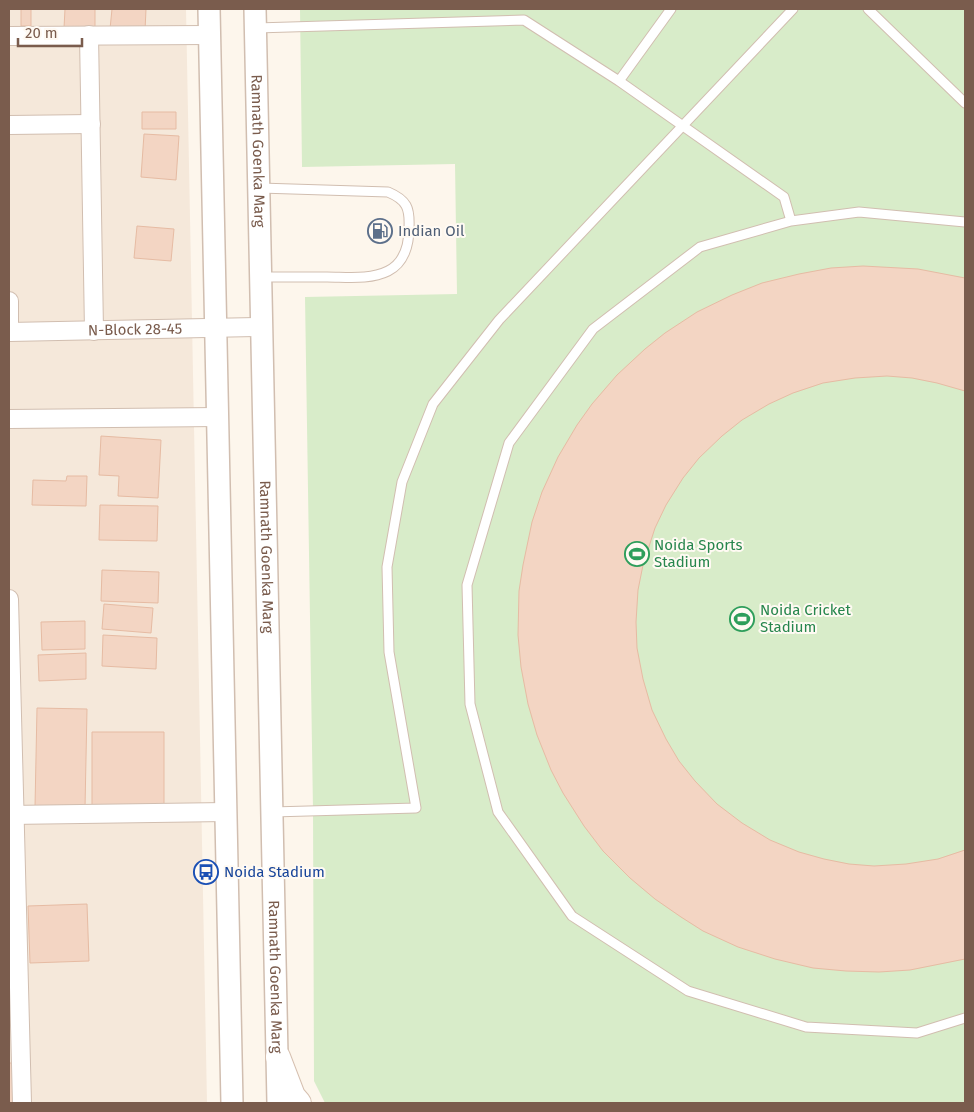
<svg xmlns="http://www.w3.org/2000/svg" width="974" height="1112" font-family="'Fira Sans',sans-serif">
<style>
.residential{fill:#f5e8da}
.green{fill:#d8ecc9}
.building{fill:#f3d5c3;stroke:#e6bba3}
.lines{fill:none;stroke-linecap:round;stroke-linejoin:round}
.service-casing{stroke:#d1beb0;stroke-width:11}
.minor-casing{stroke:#d1beb0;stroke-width:20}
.tertiary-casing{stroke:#d1beb0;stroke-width:24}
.secondary-casing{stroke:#d6c0b0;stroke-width:26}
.service{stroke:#fff;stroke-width:9}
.minor{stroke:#fff;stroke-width:18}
.tertiary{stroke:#fff;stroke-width:21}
.secondary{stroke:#fff;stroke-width:24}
.labels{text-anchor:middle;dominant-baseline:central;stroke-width:4;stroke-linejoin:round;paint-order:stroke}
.street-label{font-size:15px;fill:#7a5c4d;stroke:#fffaf3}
.service-label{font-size:15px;fill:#4e5e75;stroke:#fffaf3;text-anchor:start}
.leisure-label{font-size:15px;fill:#27864d;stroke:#fffaf3;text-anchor:start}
.transit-label{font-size:15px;fill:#164399;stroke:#fffaf3;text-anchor:start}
</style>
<rect width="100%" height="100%" fill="#fdf6ec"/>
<path class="residential" d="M9,9H186L207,1103H9Z"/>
<path class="green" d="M300,9H965V1103H325L314,1081L313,810L305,297L457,294L455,164L302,167Z"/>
<path class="building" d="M21,9H31V26H21Z
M65,9H95V29L64,28Z
M112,9H146L145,31L110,29Z
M142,112H176V129H142Z
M144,134L179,136L176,180L141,177Z
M137,226L174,229L171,261L134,258Z
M863,266L918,269L965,278V391L937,383L912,378L887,376L855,378L823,383L793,393L769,404L742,420L722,436L699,458L683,478L666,505L655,528L643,565L638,590L636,622L637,648L643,679L652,710L666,739L679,761L695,781L717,804L742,823L770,840L799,852L824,859L849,864L874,866L906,864L938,859L965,850V959L910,970L879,972L846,971L813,968L775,959L738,947L703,931L681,917L655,899L630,878L603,851L584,826L563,793L551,770L537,735L528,704L521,667L518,635L519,591L523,565L532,522L542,492L558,457L577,425L592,404L617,375L645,349L665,333L697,312L732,295L762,283L799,274L831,268Z
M101,436L161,440L158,498L118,496L119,476L99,475Z
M67,476H87L86,506L32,505L33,480L66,481Z
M100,505L158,506L157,541L99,540Z
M102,570L159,572L158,603L101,601Z
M104,604L153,608L151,633L102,629Z
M85,621V649L42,650L41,622Z
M103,635L157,638L156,669L102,666Z
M86,653V679L39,681L38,655Z
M37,708L87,709L85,808L35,807Z
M92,732H164V806H92Z
M87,904L89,961L30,963L28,906Z
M9,1063H16V1103H9Z"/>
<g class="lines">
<defs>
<path id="service" d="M868,9L965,103
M256,28L524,20L619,81L784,197L791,221
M619,81L671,9
M260,188L388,192C407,200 410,208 409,228C409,245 404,263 388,271C370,280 347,277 327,277C305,277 283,277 261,277
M965,222L859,212L791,221L700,247L593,329L509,443L467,585L470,704L498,812L572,916L688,991L806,1027L917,1033L965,1018
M272,812L416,808L389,652L387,567L402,482L433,404L499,320L793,9"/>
<g id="minor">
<path d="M89,35L94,331"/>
<path d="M9,36L210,35"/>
<path d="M9,125L91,124"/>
<path d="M9,301V332"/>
<path id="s1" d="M9,332L262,327"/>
<path d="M9,419L218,417"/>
<path d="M9,599L22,1103"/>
<path d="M9,815L226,812"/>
</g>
<g id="tertiary">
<path d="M209,9L232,1103"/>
<path id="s2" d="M255,9L278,1103"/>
</g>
<path id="secondary" d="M278,1057L293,1096L299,1103"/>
</defs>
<use href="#service" class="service-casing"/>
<use href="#minor" class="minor-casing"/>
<use href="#tertiary" class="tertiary-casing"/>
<use href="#secondary" class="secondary-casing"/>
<use href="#service" class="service"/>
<use href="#minor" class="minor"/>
<use href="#tertiary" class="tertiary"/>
<use href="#secondary" class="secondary"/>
</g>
<defs>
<symbol id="fuel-ring" viewBox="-11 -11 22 22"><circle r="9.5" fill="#fffaf3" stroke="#5c6f8a" stroke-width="1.5"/><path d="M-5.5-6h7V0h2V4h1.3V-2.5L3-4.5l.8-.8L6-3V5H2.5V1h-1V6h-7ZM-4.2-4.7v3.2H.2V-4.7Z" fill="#5c6f8a"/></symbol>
<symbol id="stadium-ring" viewBox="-11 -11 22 22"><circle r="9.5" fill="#fffaf3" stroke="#2e9e5b" stroke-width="1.5"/><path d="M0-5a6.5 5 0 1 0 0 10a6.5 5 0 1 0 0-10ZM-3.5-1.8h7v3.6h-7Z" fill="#2e9e5b"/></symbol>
<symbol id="bus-ring" viewBox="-11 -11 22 22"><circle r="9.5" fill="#fffaf3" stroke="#1a4fb4" stroke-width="1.5"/><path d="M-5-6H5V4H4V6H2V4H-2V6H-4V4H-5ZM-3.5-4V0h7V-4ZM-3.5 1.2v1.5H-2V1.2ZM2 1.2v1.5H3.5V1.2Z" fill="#1a4fb4"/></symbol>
</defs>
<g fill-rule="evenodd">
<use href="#fuel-ring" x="366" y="217" width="28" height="28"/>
<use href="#stadium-ring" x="623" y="540" width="28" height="28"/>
<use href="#stadium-ring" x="728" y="605" width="28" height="28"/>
<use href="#bus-ring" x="192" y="858" width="28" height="28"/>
</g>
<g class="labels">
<g class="street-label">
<text stroke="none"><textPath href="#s2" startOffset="142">Ramnath Goenka Marg</textPath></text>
<text stroke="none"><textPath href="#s1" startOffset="126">N-Block 28-45</textPath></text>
<text stroke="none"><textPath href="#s2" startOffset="548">Ramnath Goenka Marg</textPath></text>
<text stroke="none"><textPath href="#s2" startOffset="968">Ramnath Goenka Marg</textPath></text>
</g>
<g class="service-label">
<text x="398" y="231">Indian Oil</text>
</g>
<g class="leisure-label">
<text x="654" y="545">Noida Sports<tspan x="654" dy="17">Stadium</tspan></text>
<text x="760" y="610">Noida Cricket<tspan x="760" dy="17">Stadium</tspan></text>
</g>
<g class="transit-label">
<text x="224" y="872">Noida Stadium</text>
</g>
</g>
<rect width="974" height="1112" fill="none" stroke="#7a5c4d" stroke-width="20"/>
<path d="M18 38v8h64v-8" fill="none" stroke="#7a5c4d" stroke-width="2.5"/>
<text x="25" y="38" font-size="15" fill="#7a5c4d" stroke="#fffaf3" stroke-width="4" paint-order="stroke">20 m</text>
</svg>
